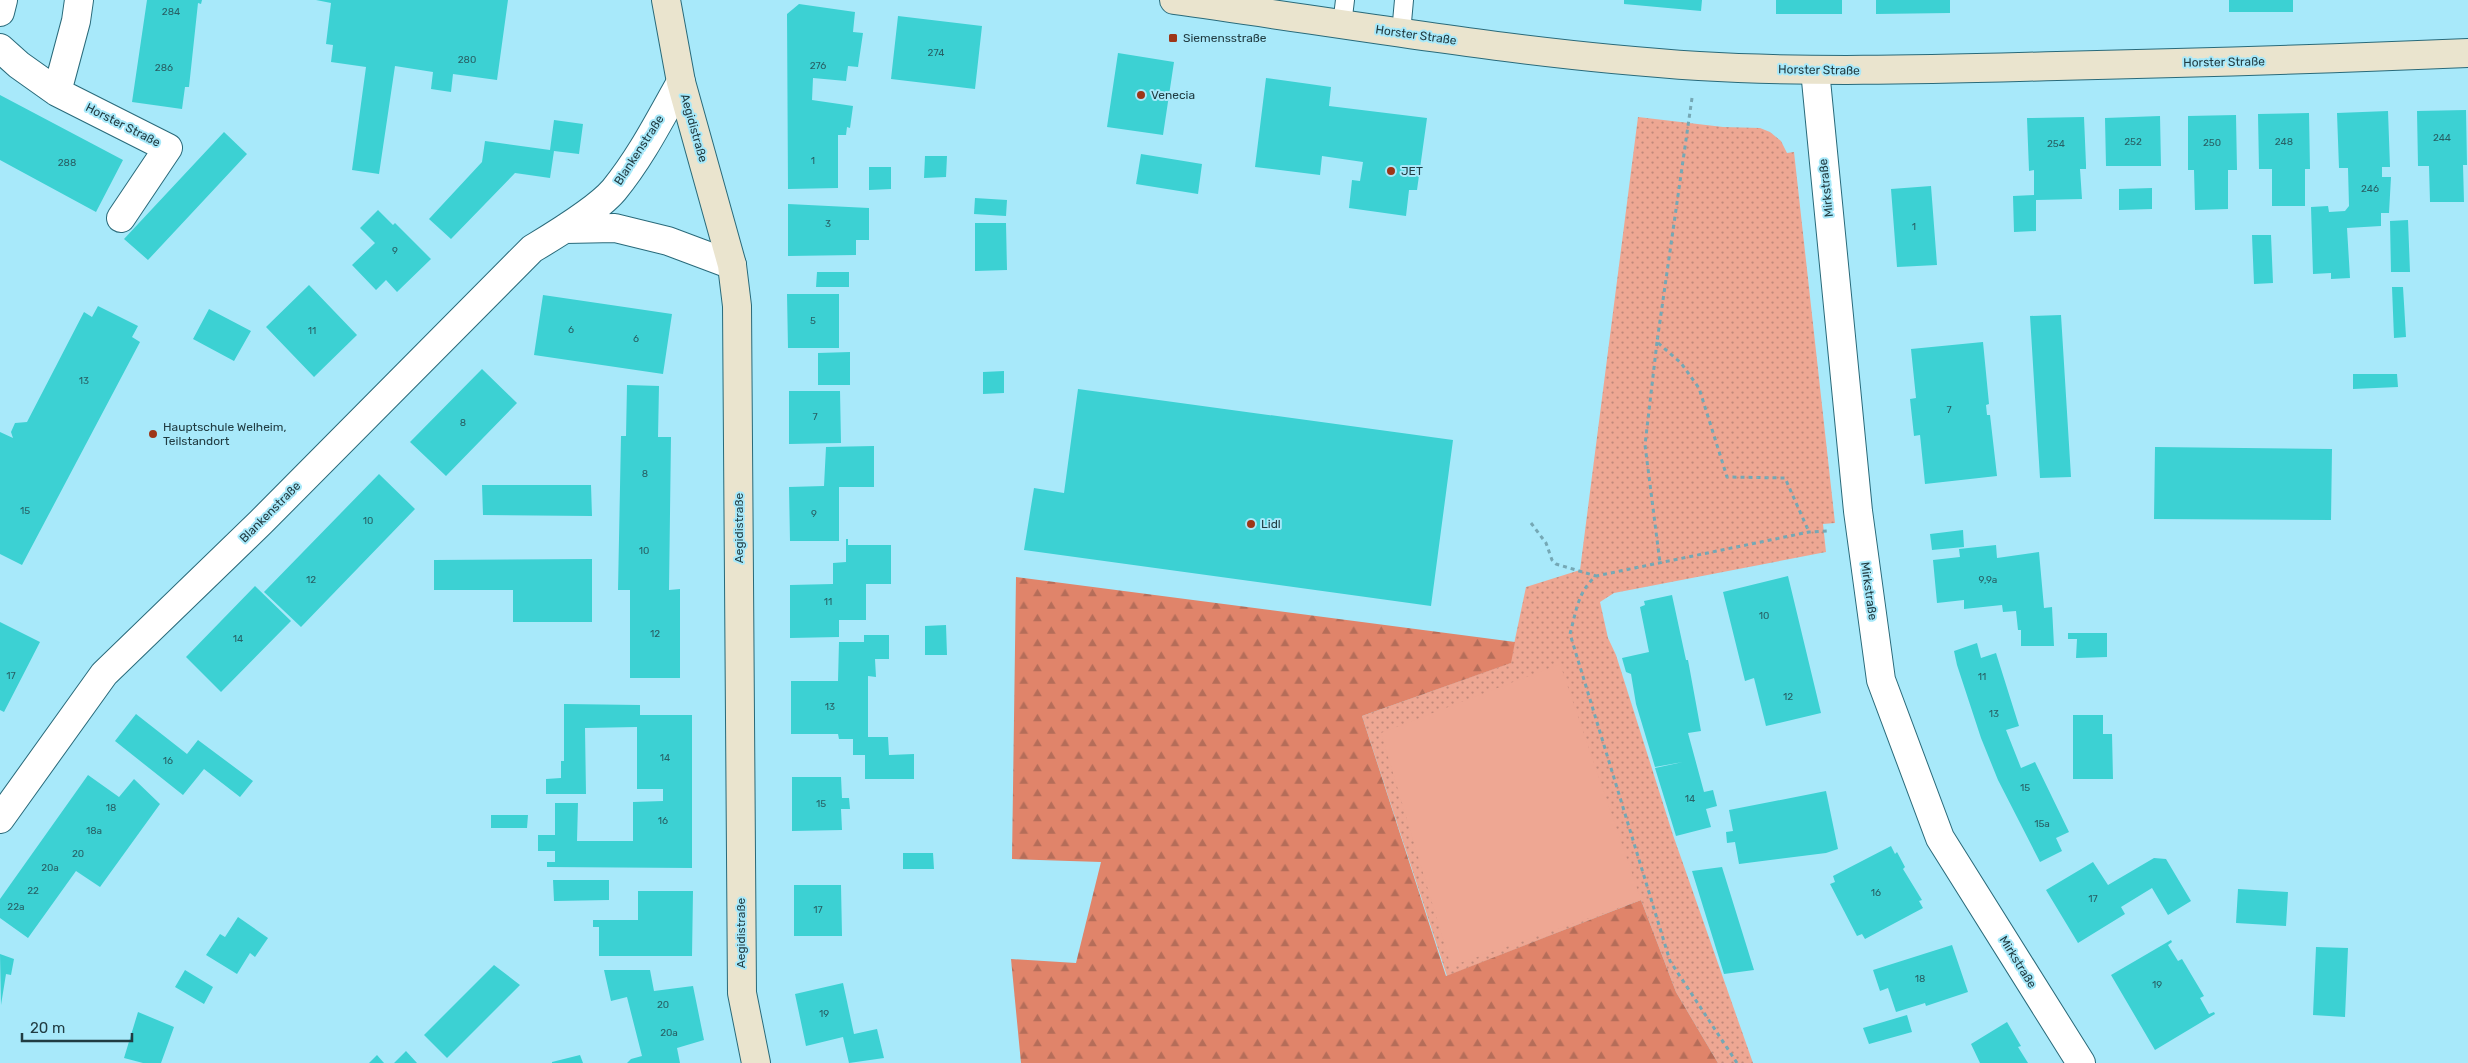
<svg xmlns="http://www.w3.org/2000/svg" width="2468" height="1063" font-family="Rubik,sans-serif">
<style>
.green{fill:url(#green-dots)}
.forest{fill:url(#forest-firs)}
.pitch{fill:#eea793}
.building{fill:#3cd1d3}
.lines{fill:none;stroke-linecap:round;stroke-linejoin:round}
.lane-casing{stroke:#296a7a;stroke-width:20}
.street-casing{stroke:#296a7a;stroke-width:30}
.secondary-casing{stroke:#296a7a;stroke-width:30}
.path{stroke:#75a8b5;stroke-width:3;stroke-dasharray:4 4;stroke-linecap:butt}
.lane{stroke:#fff;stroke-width:18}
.street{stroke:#fff;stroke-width:28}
.secondary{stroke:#eae4ce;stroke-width:28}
.poi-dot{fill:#9e3618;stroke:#a8e9fa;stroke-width:2}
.labels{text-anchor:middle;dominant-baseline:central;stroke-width:4;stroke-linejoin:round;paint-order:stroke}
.number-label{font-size:10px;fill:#286166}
.street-label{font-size:12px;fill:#213c42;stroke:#a8e9fa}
.poi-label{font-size:12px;fill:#213c42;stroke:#a8e9fa;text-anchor:start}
</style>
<defs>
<pattern id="green-dots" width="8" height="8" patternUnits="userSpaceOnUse" patternTransform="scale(1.25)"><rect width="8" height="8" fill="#eea793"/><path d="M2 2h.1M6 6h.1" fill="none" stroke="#c0897a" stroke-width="1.8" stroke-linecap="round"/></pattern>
<pattern id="forest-firs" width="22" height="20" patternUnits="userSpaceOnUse" patternTransform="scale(1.25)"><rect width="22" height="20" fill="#e0846a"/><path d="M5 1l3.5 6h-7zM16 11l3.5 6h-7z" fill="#b56d59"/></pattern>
</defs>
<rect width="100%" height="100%" fill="#a8e9fa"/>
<path class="green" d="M1638,117L1723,127L1760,128L1770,132L1781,141L1787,153L1794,152L1835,523L1823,524L1826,552L1614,593L1600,602L1608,638L1616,655L1673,835L1753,1063H1718L1676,992L1641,900L1447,976L1362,716L1510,663L1526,587L1580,570Z"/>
<path class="forest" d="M1016,577L1515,642L1511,663L1362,716L1446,976L1641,900L1676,992L1718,1063H1021L1011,959L1076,963L1101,862L1012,859Z"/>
<path class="pitch" d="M1560,664L1641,900L1451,966L1381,733Z"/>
<path class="building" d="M147,0H202L201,4L198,3L189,87H185L182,109L132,102Z
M316,0H508L497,80L453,74L451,92L431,89L433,72L395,66L379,174L352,170L366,67L331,62L333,45L326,44L331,3Z
M1624,0H1702L1701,11L1624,4Z
M1776,0H1842V14H1776Z
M1876,0H1950V13L1876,14Z
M2229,0H2293V12H2229Z
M799,4L855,12L853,32L863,33L858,67L848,66L846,81L813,78L812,100L853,106L850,128L847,127L846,135H838V188L788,189L787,14Z
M898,16L982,26L975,89L891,79Z
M1118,53L1174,62L1163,135L1107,127Z
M1266,78L1331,87L1329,106L1427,118L1417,190H1409L1406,216L1349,208L1352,180L1360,181L1363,162L1322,156L1320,175L1255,167Z
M0,95L123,160L96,212L0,160Z
M2466,110L2467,165H2463L2464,202H2430L2429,166H2418L2417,111Z
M2388,111L2390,167H2382V177H2391L2389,213H2381V226L2347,228L2350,278L2331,279V273L2313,274L2311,207L2328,206L2329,212L2345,211L2349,206L2348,168H2339L2337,113Z
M2309,113L2310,169H2305V206H2272V169H2259L2258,114Z
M2236,115L2237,170H2228V209L2195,210L2194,170H2188V116Z
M2160,116L2161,166H2106L2105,118Z
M2084,117L2086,165V169H2080L2082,199L2036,200V231L2014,232L2013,196L2034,195V170L2029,171L2027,118Z
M554,120L583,124L579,154L554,151L550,178L515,173L451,239L429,219L482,162L485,141L550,150Z
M224,132L247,154L148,260L124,239Z
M1141,154L1202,164L1198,194L1136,184Z
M925,156H947L946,177L924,178Z
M869,167H891V189L869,190Z
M1931,186L1937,265L1897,267L1891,189Z
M2152,188V209L2119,210V189Z
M975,198L1007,200L1006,216L974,214Z
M788,204L869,208V240H856V255L788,256Z
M378,210L393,225L395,223L431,259L397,292L386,280L376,290L352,265L375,243L360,228Z
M2408,220L2410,272H2391L2390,221Z
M975,223H1006L1007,270L975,271Z
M2252,235H2271L2273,283L2254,284Z
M817,272H849V287H816Z
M309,285L357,335L314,377L266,327Z
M2392,287H2403L2406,337L2394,338Z
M787,294H839V348H788Z
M543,295L672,314L663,374L534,355Z
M98,306L138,326L132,337L140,342L22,565L0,554V432L13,438L11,432L15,423L27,422L84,312L92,317Z
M209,309L251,331L234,361L193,339Z
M2061,315L2071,477L2040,478L2030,316Z
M1983,342L1989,404L1986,405L1987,415H1990L1997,476L1925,484L1920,435L1914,436L1910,399L1916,398L1911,349Z
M850,352V385H818V353Z
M482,369L517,403L446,476L410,442Z
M1004,371V393L983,394V372Z
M2353,374H2397L2398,387L2353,389Z
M627,385L659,386L658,437H671L669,590L680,589V678H630V590H618L621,436H626Z
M1078,389L1453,440L1431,606L1024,550L1034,488L1064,493Z
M789,391H840L841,443L789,444Z
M874,446V487H839V541H790L789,487L824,486L826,447Z
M2155,447L2332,449L2331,520L2154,519Z
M379,474L415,509L301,627L264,592Z
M482,485H591L592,516L483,515Z
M1963,530L1964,547L1932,550L1930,534Z
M846,539H848V545H891V584H866V620H839V637L790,638V585L833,584V563L846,562Z
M1996,545L1997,558L2039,552L2044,608L2052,607L2054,646H2021V630H2018L2016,611L2003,612L2002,605L1964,609V600L1937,603L1933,560L1960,557L1959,549Z
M592,559V622H513V590H434V560Z
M1788,576L1821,713L1766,726L1754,678L1745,681L1723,592Z
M255,586L291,621L221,692L186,657Z
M1672,595L1686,660H1688L1701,731L1688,733L1704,792L1713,790L1717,806L1706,809L1711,827L1676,836L1655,768L1683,762L1655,767L1636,704L1631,674L1626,672L1622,658L1649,652L1640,607L1645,605L1644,601Z
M0,622L40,642L4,712L0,710Z
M946,625L947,655H925V626Z
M2068,633H2107V657L2076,658L2077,639H2068Z
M864,635H889V659H875L876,677L868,676V737H888L889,755L914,754V779H865V755H853V739H839L838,734H791V681H838L839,642H864Z
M1977,643L1981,658L1996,653L2019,726L2006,730L2021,768L2035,762L2069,832L2056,838L2062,851L2040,862L1998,780L1981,738L1957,665L1954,651Z
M564,704L640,705V715H692V868L547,867V862H555V851H538V835H555V803H578L577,841H633V802L663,801V789H637V727L585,728L586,794H546V779L561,778V761H564Z
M136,714L187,754L198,740L253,781L240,797L204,769L183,795L115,741Z
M2073,715H2103V734H2112L2113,779H2073Z
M88,775L119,797L134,779L160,804L100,887L76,871L28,938L0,918V899Z
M792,777H841L842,798H849L850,809H841L842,830L792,831Z
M1826,791L1838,849L1826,853L1739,864L1735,842L1727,843L1726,832L1733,831L1729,810Z
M491,815H528L527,828H491Z
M1891,846L1895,854L1897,852L1905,867L1903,869L1922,900L1919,901L1923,908L1865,939L1862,934L1857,936L1830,884L1835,882L1833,876Z
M903,853H933L934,869H903Z
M2154,858L2166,859L2191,901L2168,915L2152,888L2121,907L2125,914L2078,943L2046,890L2093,862L2108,885Z
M1722,867L1754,970L1724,974L1692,871Z
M553,880H609V900L554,901Z
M794,885H841L842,936H794Z
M2238,889L2288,892L2286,926L2236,923Z
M638,891H693L692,956H599V927H593V920H638Z
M238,917L268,938L255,957L250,953L237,974L206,955L220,934L225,937Z
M2171,940L2172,942L2168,945L2178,961L2182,959L2204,996L2200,998L2209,1014L2214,1012L2215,1014L2155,1050L2111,975Z
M1952,945L1968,992L1926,1006L1925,1003L1896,1012L1888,988L1880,991L1873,970Z
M2316,947L2348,948L2345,1017L2313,1015Z
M0,954L14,959L11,975L6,974L1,1005Z
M494,965L520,985L447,1058L424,1035Z
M185,970L213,987L204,1004L175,987Z
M604,970H650L654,991L693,986L704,1040L677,1048L680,1063H627L631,1059L642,1056L627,997L611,1001Z
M843,983L854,1034L877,1029L884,1058L849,1063L843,1037L806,1046L795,994Z
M138,1012L174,1027L161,1063H143L124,1058Z
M1907,1015L1912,1032L1869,1044L1863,1028Z
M2007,1022L2021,1046L2018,1047L2028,1063H1980L1971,1044Z
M406,1051L417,1063H394Z
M377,1055L384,1063H369Z
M580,1055L583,1063H552V1062Z"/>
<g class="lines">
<defs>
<path id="lane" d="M1342,25L1345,0
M1401,33L1404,0"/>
<path id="street" d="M0,12L3,0
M0,48L19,65L57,92L76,21L79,0
M1815,70L1858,511L1881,680L1940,838L2081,1063
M57,92L168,148L121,218
M565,229L615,228L668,241L732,265
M0,819L104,674L261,522L532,249C555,235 597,210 614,190C641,157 660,119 681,82"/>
<path id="secondary" d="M666,0L681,82L732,265L737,306L742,993L756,1063
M1174,0C1349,24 1523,55 1699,66C1818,73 1938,69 2057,66C2194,63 2331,59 2468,53"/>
</defs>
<use href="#lane" class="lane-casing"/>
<use href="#street" class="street-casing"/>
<use href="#secondary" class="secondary-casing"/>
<path class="path" d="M1692,98L1657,342L1681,363L1699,388L1727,477L1785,478L1809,532
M1657,342L1645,445L1660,563
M1531,523L1546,543L1552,560L1556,564L1596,576
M1737,1063L1670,961L1570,634C1576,612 1578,591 1596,576L1809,532L1827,531"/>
<use href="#lane" class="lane"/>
<use href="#street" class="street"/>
<use href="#secondary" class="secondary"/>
</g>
<g class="poi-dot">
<rect x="1168" y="33" width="10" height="10" rx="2.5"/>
<circle cx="1141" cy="95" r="5"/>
<circle cx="1391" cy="171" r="5"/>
<circle cx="153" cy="434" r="5"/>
<circle cx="1251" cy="524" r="5"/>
</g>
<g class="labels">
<g class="number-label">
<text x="171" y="12">284</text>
<text x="936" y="53">274</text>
<text x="467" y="60">280</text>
<text x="818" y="66">276</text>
<text x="164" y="68">286</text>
<text x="2442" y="138">244</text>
<text x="2133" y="142">252</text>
<text x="2284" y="142">248</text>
<text x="2212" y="143">250</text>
<text x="2056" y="144">254</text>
<text x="813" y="161">1</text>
<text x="67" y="163">288</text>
<text x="2370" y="189">246</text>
<text x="828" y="224">3</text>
<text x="1914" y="227">1</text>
<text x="395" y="251">9</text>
<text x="813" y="321">5</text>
<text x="571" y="330">6</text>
<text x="312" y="331">11</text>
<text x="636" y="339">6</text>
<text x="84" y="381">13</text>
<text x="1949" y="410">7</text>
<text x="815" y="417">7</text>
<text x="463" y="423">8</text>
<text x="645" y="474">8</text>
<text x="25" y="511">15</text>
<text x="814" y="514">9</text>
<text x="368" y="521">10</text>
<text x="644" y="551">10</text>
<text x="311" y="580">12</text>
<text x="1988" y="580">9,9a</text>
<text x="828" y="602">11</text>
<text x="1764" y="616">10</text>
<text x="655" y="634">12</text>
<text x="238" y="639">14</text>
<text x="11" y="676">17</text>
<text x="1982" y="677">11</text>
<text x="1788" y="697">12</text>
<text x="830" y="707">13</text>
<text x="1994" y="714">13</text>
<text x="665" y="758">14</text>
<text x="168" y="761">16</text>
<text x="2025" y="788">15</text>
<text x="1690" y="799">14</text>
<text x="821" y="804">15</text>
<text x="111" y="808">18</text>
<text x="663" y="821">16</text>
<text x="2042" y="824">15a</text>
<text x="94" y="831">18a</text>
<text x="78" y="854">20</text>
<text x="50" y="868">20a</text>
<text x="33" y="891">22</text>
<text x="1876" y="893">16</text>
<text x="2093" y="899">17</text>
<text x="16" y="907">22a</text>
<text x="818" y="910">17</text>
<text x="1920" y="979">18</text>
<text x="2157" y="985">19</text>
<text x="663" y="1005">20</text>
<text x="824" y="1014">19</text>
<text x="669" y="1033">20a</text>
</g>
<g class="street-label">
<text transform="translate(1416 35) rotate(8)">Horster Straße</text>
<text transform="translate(2224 62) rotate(-1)">Horster Straße</text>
<text transform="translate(1819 70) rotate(1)">Horster Straße</text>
<text transform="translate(123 125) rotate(27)">Horster Straße</text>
<text transform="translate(694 128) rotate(74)">Aegidistraße</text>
<text transform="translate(639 150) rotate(-57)">Blankenstraße</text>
<text transform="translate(1826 188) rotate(-96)">Mirkstraße</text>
<text transform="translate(270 512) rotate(-45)">Blankenstraße</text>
<text transform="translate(739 528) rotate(-90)">Aegidistraße</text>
<text transform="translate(1869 591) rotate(82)">Mirkstraße</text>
<text transform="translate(741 933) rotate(-90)">Aegidistraße</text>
<text transform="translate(2018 962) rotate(58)">Mirkstraße</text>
</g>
<g class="poi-label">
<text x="1183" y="38">Siemensstraße</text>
<text x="1151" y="95">Venecia</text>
<text x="1401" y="171">JET</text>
<text x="163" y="427">Hauptschule Welheim,<tspan x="163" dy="14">Teilstandort</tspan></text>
<text x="1261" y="524">Lidl</text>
</g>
</g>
<path d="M22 1033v8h110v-8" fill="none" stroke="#213c42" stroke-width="2.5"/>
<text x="30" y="1033" font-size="15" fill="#213c42" stroke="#a8e9fa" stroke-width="4" paint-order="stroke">20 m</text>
</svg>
